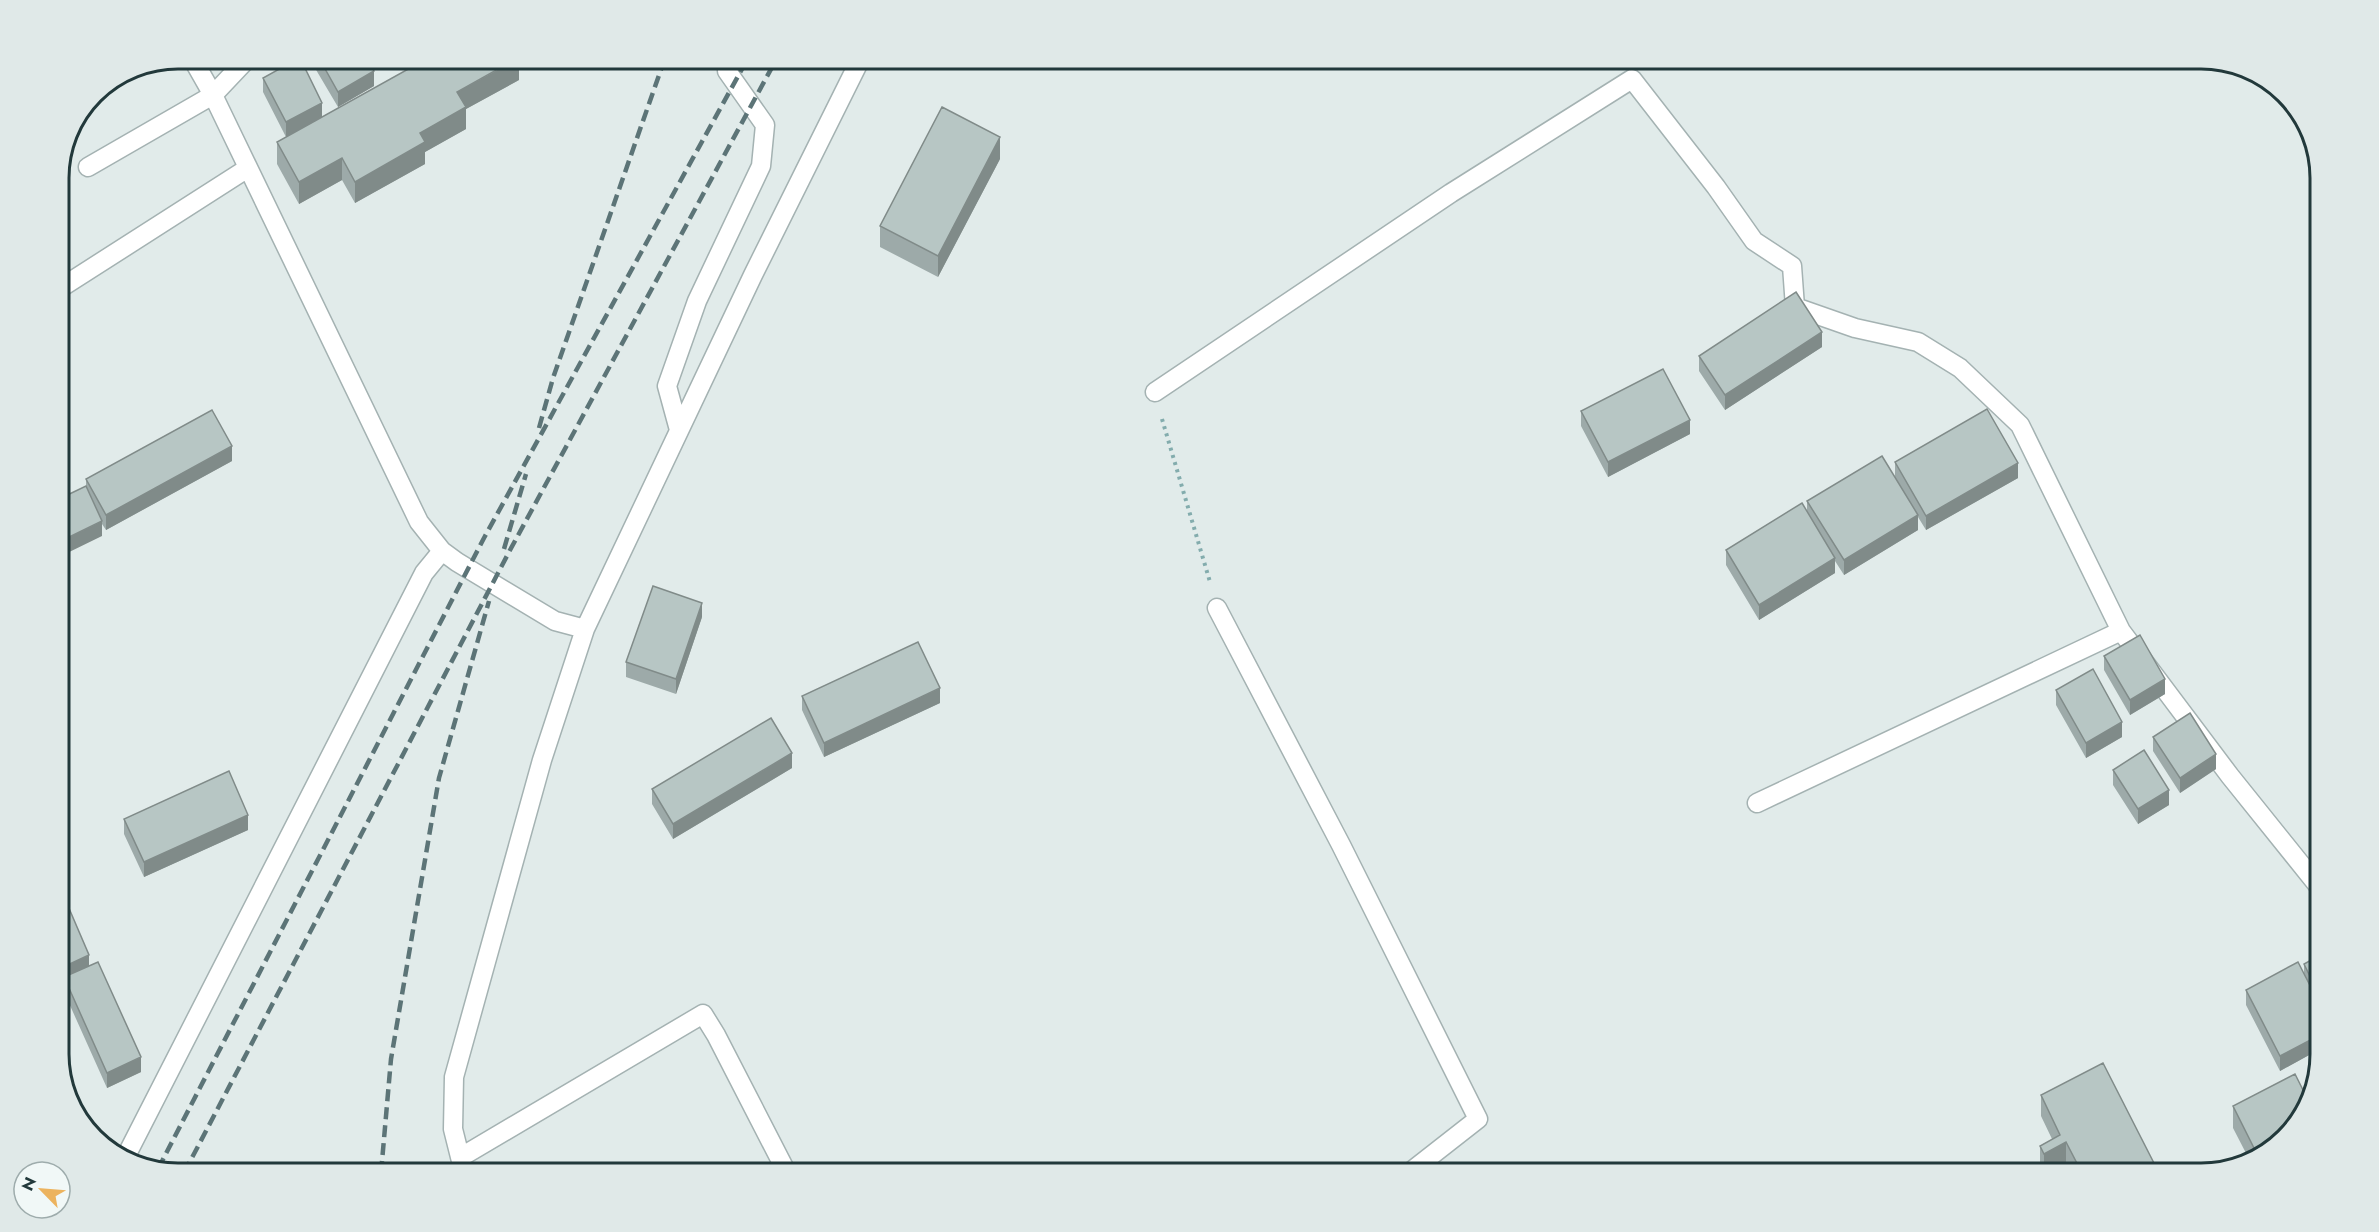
<svg xmlns="http://www.w3.org/2000/svg" width="2379" height="1232" font-family="Jost,sans-serif">
<style>
.lines{fill:none;stroke-linecap:round;stroke-linejoin:round}
.minor-casing{stroke:#a4b2b2;stroke-width:21}
.path{stroke:#83acad;stroke-width:4;stroke-dasharray:3 4.5;stroke-linecap:butt}
.minor{stroke:#fff;stroke-width:18}
.rail{stroke:#5c7477;stroke-width:4.5;stroke-dasharray:12 6;stroke-linecap:butt}
.wall{fill:#9daaa9}
.shaded-wall{fill:#808b89}
.building{fill:#b7c6c4;stroke:#808b89;stroke-width:1.5}
.rim{fill:none;stroke:#22393b;stroke-width:3}
</style>
<rect width="100%" height="100%" fill="#e1ebea"/>
<g class="lines">
<defs>
<path id="minor" d="M192,58L213,95L419,522L442,551L457,562L555,621L585,629L542,760L454,1077L453,1129L464,1173
M88,167L213,95L248,58
M59,289L248,168
M1155,392L1451,193L1632,79L1716,187L1754,241L1792,266L1795,307L1855,328L1918,342L1960,368L2020,425L2121,631L2230,776L2320,888
M679,430L667,386L697,301L761,166L765,125L727,71L728,58
M1217,608L1341,845L1478,1119L1409,1173
M585,629L753,275L861,58
M1757,803L2121,631
M461,1157L703,1014L716,1035L787,1173
M124,1160L424,573L442,551"/>
</defs>
<use href="#minor" class="minor-casing"/>
<path class="path" d="M1162,419L1210,582"/>
<use href="#minor" class="minor"/>
<path class="rail" d="M539,428L553,378L665,58
M504,549L526,474
M158,1169L484,538L748,58
M184,1173L509,552L777,58
M381,1173L391,1059L439,778L489,601"/>
</g>
<path class="wall" d="M312,58H366L374,86L338,107L312,63Z
M263,78L322,117L519,80L466,109V129L425,152V164L355,203L342,180L299,204L277,164V142L286,137L263,92Z
M1000,159L938,277L880,247V226Z
M1822,347L1725,410L1699,371V356Z
M1581,411L1690,434L1608,477L1581,426Z
M232,461L106,530L102,524V536L86,486V479Z
M1895,462L2018,478L1926,530L1918,517V530L1844,575L1835,561V573L1759,620L1726,565V550L1807,513V501L1895,477Z
M702,617L676,694L626,677V662Z
M2104,656L2165,694L2130,715L2104,670Z
M2056,690L2122,737L2086,758L2056,705Z
M802,696L940,703L824,757L802,710Z
M2153,737L2216,769L2180,793L2153,751Z
M792,768L673,839L652,804V789Z
M2113,770L2169,805L2138,824L2113,785Z
M124,819L248,830L144,877L124,834Z
M59,885L89,965L141,1072L107,1088L64,992V981L59,984Z
M2320,955V1049L2280,1071L2246,1005V990L2304,973V964Z
M2041,1095L2159,1173H2071L2066,1163L2047,1173H2043L2040,1167V1146L2052,1139L2041,1116Z
M2233,1106L2267,1153L2249,1159L2233,1128Z"/>
<path class="shaded-wall" d="M519,58V80L466,109V129L425,152V164L355,203V182L420,133L457,92Z
M374,71V86L338,107V92Z
M322,103V118L286,137V122Z
M1000,137V159L938,277V256Z
M342,158V180L299,204V182Z
M1822,332V347L1725,410V395Z
M1690,420V434L1608,477V462Z
M232,446V461L106,530V515Z
M2018,463V478L1926,530V516Z
M1918,515V530L1844,575V560Z
M102,521V536L59,557V542Z
M1835,558V573L1759,620V605Z
M702,603V617L676,694V679Z
M2165,679V694L2130,715V700Z
M940,688V703L824,757V743Z
M2122,722V737L2086,758V743Z
M792,753V768L673,839V824Z
M2216,754V769L2180,793V778Z
M2169,790V805L2138,824V809Z
M248,815V830L144,877V862Z
M89,955V970L64,977V981L59,984V969Z
M2320,1035V1049L2280,1071V1056Z
M141,1057V1072L107,1088V1073Z
M2066,1142V1163L2047,1173H2044V1154Z"/>
<path class="building" d="M299,58H300L322,103L286,122L263,78Z
M319,58H366L374,71L338,92Z
M428,58H518L457,92L466,107L420,133L425,142L355,182L342,158L299,182L277,142Z
M942,107L1000,137L938,256L880,226Z
M1796,292L1822,332L1725,395L1699,356Z
M1663,369L1690,420L1608,462L1581,411Z
M1987,409L2018,463L1926,516L1895,462Z
M212,410L232,446L106,515L86,479Z
M1882,456L1918,515L1844,560L1807,501Z
M86,486L102,521L59,542V499Z
M1802,503L1835,558L1759,605L1726,550Z
M653,586L702,603L676,679L626,662Z
M2140,635L2165,679L2130,700L2104,656Z
M918,642L940,688L824,743L802,696Z
M2093,669L2122,722L2086,743L2056,690Z
M2190,713L2216,754L2180,778L2153,737Z
M771,718L792,753L673,824L652,789Z
M2144,750L2169,790L2138,809L2113,770Z
M229,771L248,815L144,862L124,819Z
M59,885L89,955L59,969Z
M2320,955V997L2304,964Z
M98,962L141,1057L107,1073L64,977Z
M2298,962L2320,1005V1035L2280,1056L2246,990Z
M2103,1063L2159,1173H2082L2066,1142L2044,1154L2040,1146L2060,1135L2041,1095Z
M2295,1074L2309,1102L2308,1106L2267,1153L2258,1156L2233,1106Z"/>
<path d="M0 0H2379V1232H0ZM178 69H2201A109 109 0 0 1 2310 178V1054A109 109 0 0 1 2201 1163H178A109 109 0 0 1 69 1054V178A109 109 0 0 1 178 69Z" fill="#e0e9e8" fill-rule="evenodd"/>
<path class="rim" d="M178 69H2201A109 109 0 0 1 2310 178V1054A109 109 0 0 1 2201 1163H178A109 109 0 0 1 69 1054V178A109 109 0 0 1 178 69Z"/>
<g transform="translate(42 1190) rotate(295)"><circle r="28" fill="#f1f8f7" stroke="#9eacac" stroke-width="1.5"/>
<path d="M0-4.5L10 22L0 15L-10 22Z" fill="#ecb35e"/>
<text y="-9" font-size="16" font-weight="bold" text-anchor="middle" fill="#22393b">N</text>
</g>
</svg>
